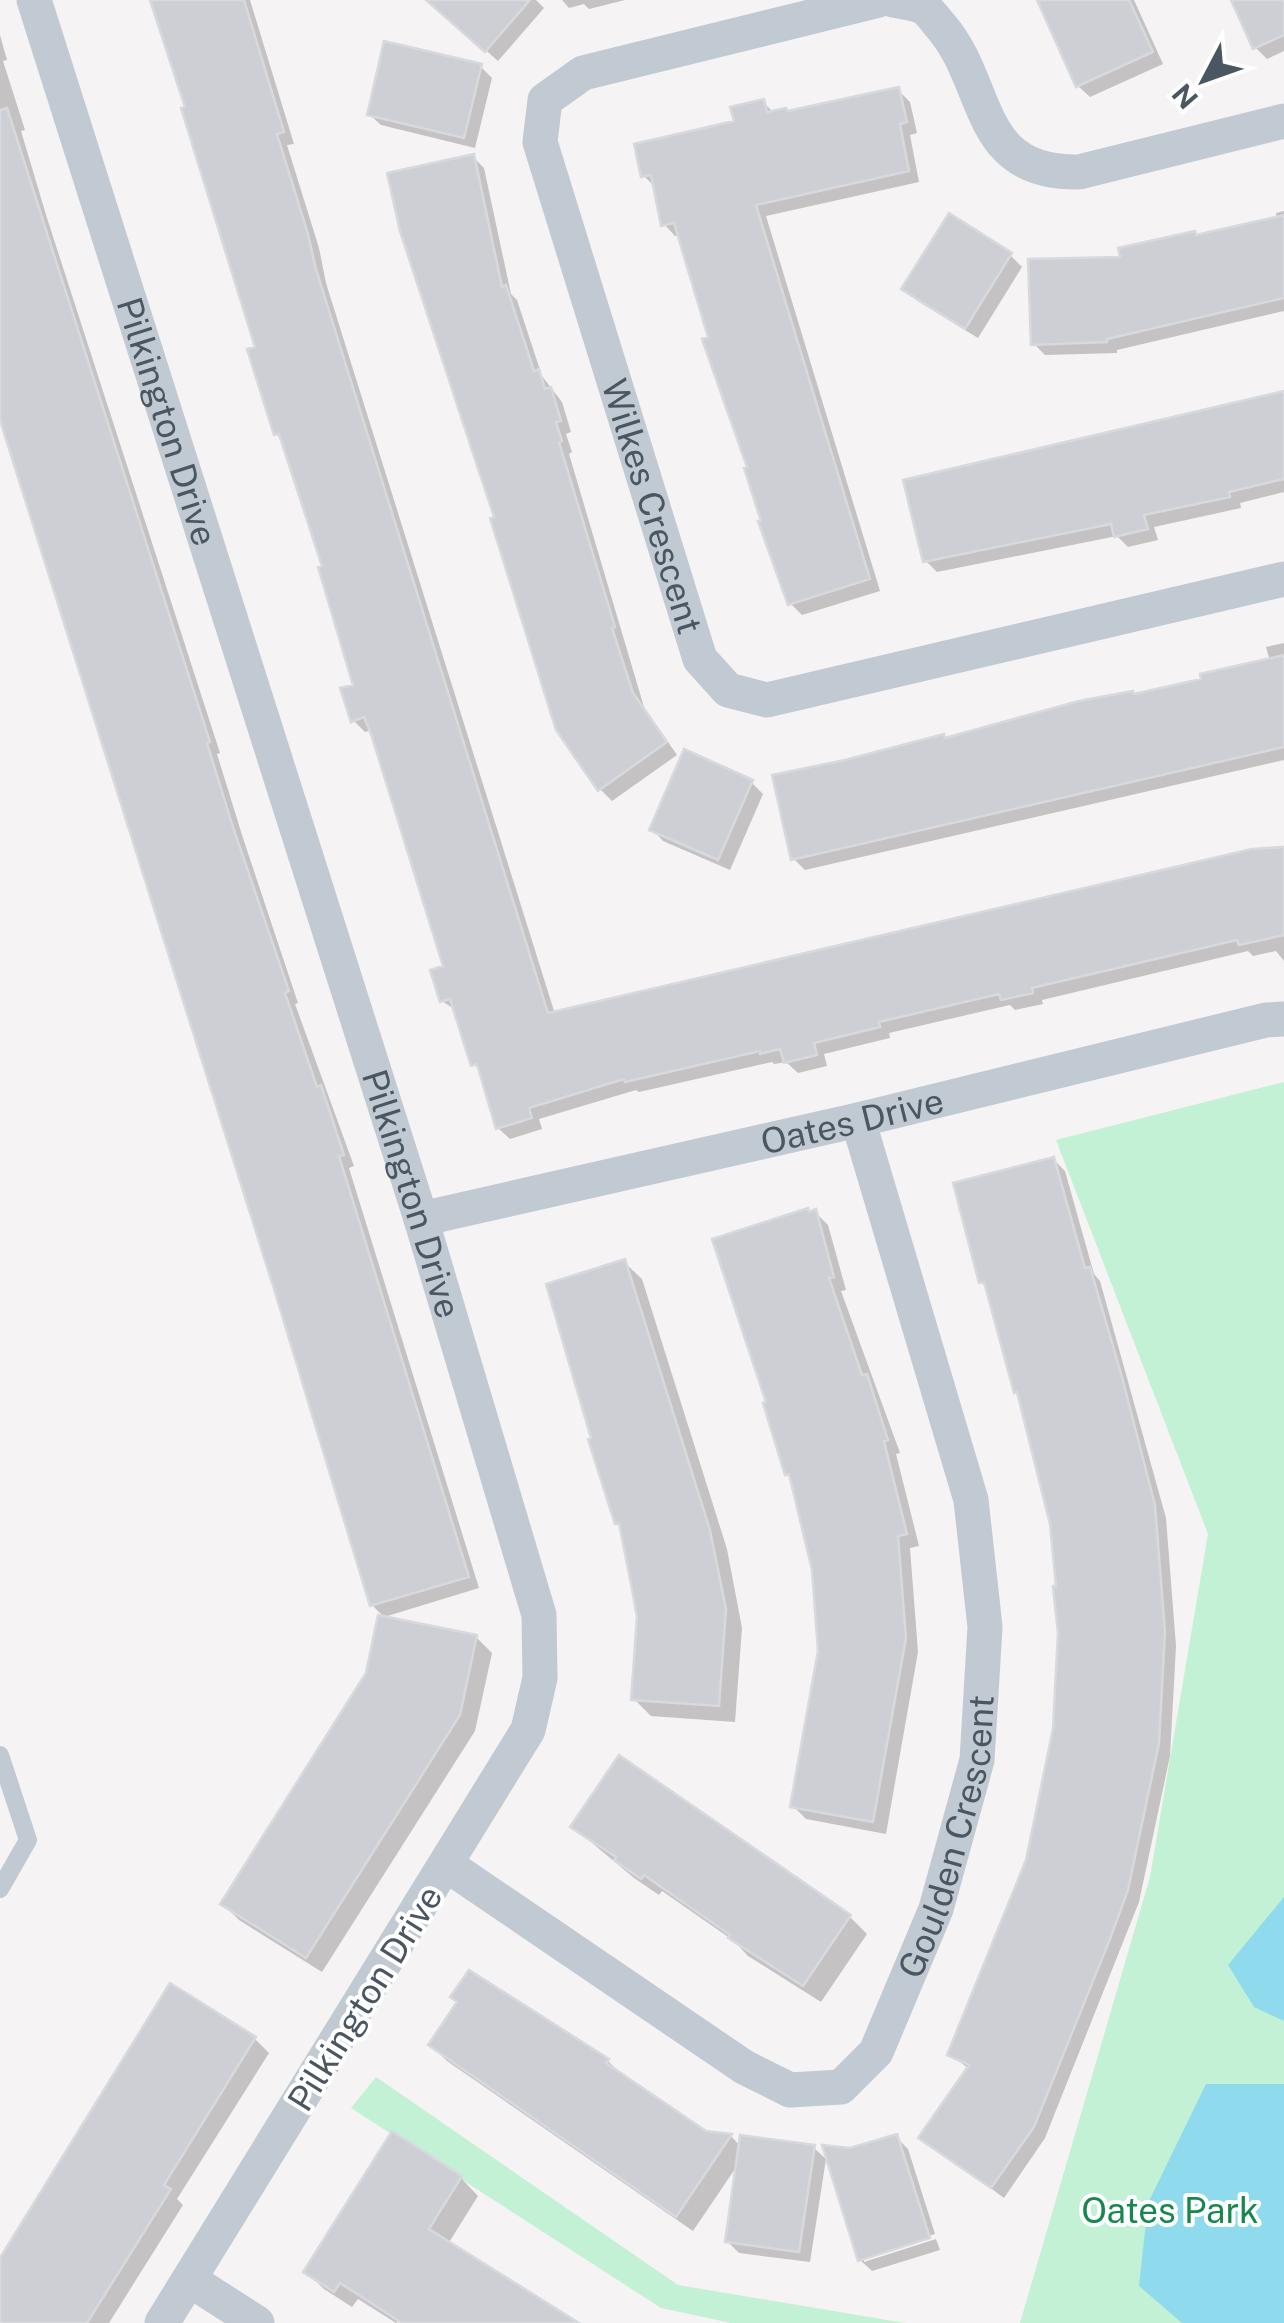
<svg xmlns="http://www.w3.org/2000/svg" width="1284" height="2323" font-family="'Public Sans',sans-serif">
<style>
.green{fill:#c3f1d5}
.water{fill:#90daee}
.shadow{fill:#0003}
.building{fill:#cdcfd5;stroke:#d7d9de;stroke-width:2.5}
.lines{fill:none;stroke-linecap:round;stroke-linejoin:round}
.lane{stroke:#c1cad2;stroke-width:18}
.street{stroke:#c1cad2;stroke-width:35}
.labels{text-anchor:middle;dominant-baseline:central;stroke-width:8;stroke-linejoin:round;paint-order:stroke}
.street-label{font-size:35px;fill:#4a5661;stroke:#fff}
.park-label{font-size:35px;fill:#17864f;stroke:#fff}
</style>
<rect width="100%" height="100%" fill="#f5f3f3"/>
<path class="green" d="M1284,1082V2323H1020L1150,1877L1208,1534L1056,1140Z
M376,2077L678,2285L905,2323H731L661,2308L351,2108Z"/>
<path class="water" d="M1284,1897V2021L1254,2007L1228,1965Z
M1206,2084H1284V2323H1182L1139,2286L1148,2203Z"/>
<path class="shadow" d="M152,0H250L294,144L287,145L319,248L326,283L555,1014L1284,853V961L1276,951L1253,956L1248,951L1042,1000L1043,1004L1015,1010L1010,1005L889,1033L890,1038L824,1054L827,1066L798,1073L786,1062L774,1064L772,1062L639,1092L636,1090L539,1119L542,1129L510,1139L498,1128L482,1072L474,1064L457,1011L442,1001L446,967L372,730L365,732L353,720L356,686L325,567L284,441L276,434L258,348L188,108Z
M429,0H536L544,8L498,61Z
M562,0H625L589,9L584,4L569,8Z
M1040,0H1134L1163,64L1090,97L1078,86Z
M1234,0H1284V51L1267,59L1255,47Z
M0,35L7,60L3,61L25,130L21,131L47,218L220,753L217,754L243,838L298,1003L295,1004L354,1166L349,1168L479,1588L384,1617L372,1605L276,1288L0,404Z
M481,67L492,78L475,148L381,125L369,114Z
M898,90L910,102L917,133L910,135L919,182L766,216L880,591L802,615L790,603L680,235L675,236L664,224L656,188L644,176L737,122L763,102L774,113L789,114Z
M473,157L484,168L511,294L517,300L542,376L562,402L571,432L566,434L572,452L569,454L644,707L677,755L612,801L600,789L497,518Z
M1284,211V311L1117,350V353L1045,355L1034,344L1123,259L1277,219L1276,213Z
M1010,255L1022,267L978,338L916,300L905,289Z
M1284,393V492L1240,503L1241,508L1154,527L1158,540L1128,547L1117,536L937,572L925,560Z
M1284,643V760L805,870L794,859L944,736L947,740L1135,697L1270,661L1266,647Z
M751,782L763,794L730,870L663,841L652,829Z
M1054,1160L1065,1171L1094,1274L1100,1281L1166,1518L1176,1646L1170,1756L1139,1902L1045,2138L1004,2198L922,2137L969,2069L950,2054L1028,1861L1055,1730L1060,1633L1053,1523L1020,1396L1016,1392L988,1289L981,1282Z
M815,1212L828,1225L846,1290L841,1291L900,1453L896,1454L919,1546L910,1548L918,1652L886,1834L806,1819L793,1806L821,1652L815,1569L792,1478L788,1473L810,1214Z
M624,1262L642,1279L727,1549L742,1628L735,1722L651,1716L634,1699L640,1617L622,1527L618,1523Z
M476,1637L492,1653L475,1731L322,1972L239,1920L223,1904L368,1674Z
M620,1759L850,1917L867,1934L821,2002L748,1956L734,1941L662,1891L659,1895L634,1878L573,1827Z
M469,1973L608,2061L624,2077L705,2133L731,2136L741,2147L814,2148L826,2159L810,2262L739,2253L727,2241L739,2163L693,2231L447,2061L431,2045L459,2003Z
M170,1987L255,2039L269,2053L177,2199L183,2205L109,2323H0V2259Z
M393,2135L461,2178L478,2196L448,2244L574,2323H411L402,2317L396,2323L358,2299L352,2307L324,2289L306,2272Z
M896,2137L908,2149L935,2234L864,2256V2262L936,2239L940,2250L872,2271L860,2260Z"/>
<path class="building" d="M150,0H244L284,132L277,134L308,234L316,269L548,1013L1252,849L1284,847V935L1239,945L1237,940L1032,988L1033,993L1001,1000L999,994L879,1022L880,1027L814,1043L817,1055L784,1063L780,1049L760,1054V1051L625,1082L624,1079L529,1108L532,1118L496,1129L477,1064L471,1066L450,999L440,1002L430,970L443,966L372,737L364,717L351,722L340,688L353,685L318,567L322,566L279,434L274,435L247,349L255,347L181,108L185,107Z
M426,0H530L485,52Z
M1037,0H1129L1153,52L1076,87Z
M1231,0H1284V35L1253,49Z
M384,41L482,64L464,138L367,115Z
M899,87L907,122L900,124L909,171L756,205L870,579L788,605L758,521H761L744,468L747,467L702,339L708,337L674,223L661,226L651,175L641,177L634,144L734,121L730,107L764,99L767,112L786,108L787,111Z
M7,108L210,742L207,743L232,824L289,991L285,993L317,1087L321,1085L344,1155L339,1156L469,1577L370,1606L274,1289L0,420V110Z
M474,154L502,287L506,285L534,371L539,369L545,389L551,387L561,421L556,422L562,441L559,442L615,627L612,628L633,693L667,742L598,791L556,730L490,518L494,517L400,231L387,173Z
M949,213L1012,253L965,329L901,289Z
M1284,215V298L1107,339V342L1031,345L1028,259L1120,257L1118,248L1195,231L1196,235Z
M1284,391V479L1229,492L1230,497L1144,515L1148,529L1114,537L1111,524L923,562L903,480Z
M1284,655V747L791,860L772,775L845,760L944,734L945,738L1079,701L1133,691L1134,694L1201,679L1200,674Z
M684,749L753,780L718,860L649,830Z
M1054,1157L1085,1268L1090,1267L1122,1377L1155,1505L1165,1632L1159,1743L1128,1890L1110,1939L1034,2127L991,2188L918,2138L969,2065L947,2055L1026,1860L1053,1729L1058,1633L1053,1586H1056L1050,1524L1017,1392L1014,1393L984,1282L979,1283L953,1183Z
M808,1208L809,1212L816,1209L834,1277L829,1278L862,1375L867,1374L888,1440L884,1441L907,1534L898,1536L906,1638L873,1822L790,1807L818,1651L812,1570L789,1474L785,1475L763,1403L766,1402L712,1239Z
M625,1259L710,1530L726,1609L719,1706L631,1700L637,1617L632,1589L619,1523L615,1524L588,1439L591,1438L546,1284Z
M378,1615L477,1635L460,1715L306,1958L220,1904L366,1673Z
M619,1755L851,1915L803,1986L728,1938L730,1935L644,1875L641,1879L614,1860L616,1857L570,1827Z
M469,1970L609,2059L606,2063L706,2131L732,2134L676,2217L428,2045L457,2002L450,1997Z
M170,1983L256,2037L164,2185L171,2189L87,2323H0V2258Z
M392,2131L462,2176L429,2229L579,2323H402L340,2283L334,2292L303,2272Z
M897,2134L930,2238L858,2261L822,2145L850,2148Z
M740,2135L815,2145L799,2252L725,2242Z"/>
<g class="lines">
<path class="lane" d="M0,1755L28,1840L0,1889"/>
<g class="street">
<path id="s1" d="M34,0L421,1219L539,1615L540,1678L528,1730L162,2323"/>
<path id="s2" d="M879,0L583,73L545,100L540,142L700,659L728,690L767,700L1284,579"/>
<path d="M893,0C902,2 915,3 923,7C929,11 935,19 939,24C992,83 972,174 1079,172L1284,121"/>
<path id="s3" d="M421,1219L858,1120L1266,1020L1284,1019"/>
<path id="s4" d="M447,1865L744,2067L790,2090L841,2087L876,2052L936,1909L977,1760L985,1627L971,1500L858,1120"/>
<path d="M190,2280L257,2323"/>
</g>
</g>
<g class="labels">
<g class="street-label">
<text stroke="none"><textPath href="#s1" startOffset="442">Pilkington Drive</textPath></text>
<text stroke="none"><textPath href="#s2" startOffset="775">Wilkes Crescent</textPath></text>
<text stroke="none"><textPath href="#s3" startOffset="442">Oates Drive</textPath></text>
<text stroke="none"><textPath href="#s1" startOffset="1252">Pilkington Drive</textPath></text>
<text stroke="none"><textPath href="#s4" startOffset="740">Goulden Crescent</textPath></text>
<text transform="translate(365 1998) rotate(-58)">Pilkington Drive</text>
</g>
<g class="park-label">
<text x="1170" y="2210">Oates Park</text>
</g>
</g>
<g transform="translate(1204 80) rotate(229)" stroke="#ffffff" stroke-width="8" paint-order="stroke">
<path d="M0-8L18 38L0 25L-18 38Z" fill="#4a5661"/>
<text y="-15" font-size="28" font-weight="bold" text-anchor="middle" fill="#4a5661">N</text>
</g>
</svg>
